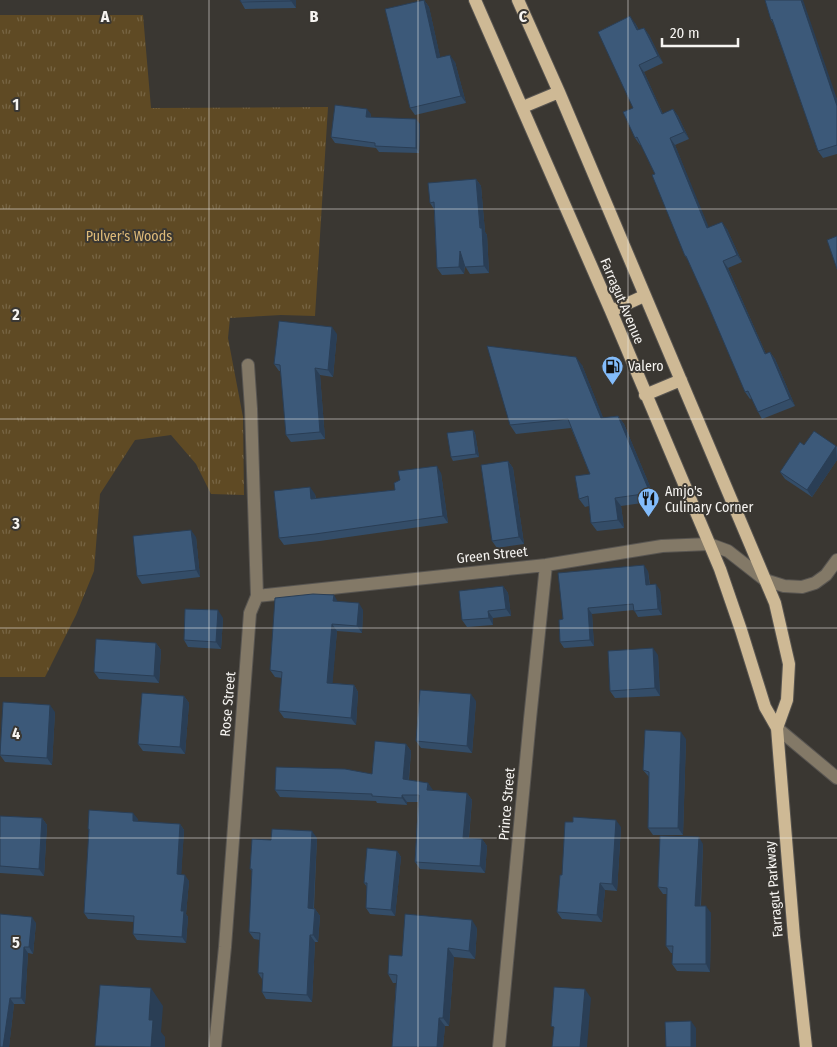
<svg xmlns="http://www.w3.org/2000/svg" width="837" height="1047" font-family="'Fira Sans Condensed',sans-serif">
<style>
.park{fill:url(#park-tufts)}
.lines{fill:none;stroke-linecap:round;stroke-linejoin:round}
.minor-casing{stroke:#585551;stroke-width:14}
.major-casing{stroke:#585551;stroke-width:14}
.minor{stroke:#837967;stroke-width:12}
.major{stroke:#ceb995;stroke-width:12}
.wall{fill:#344d68}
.shaded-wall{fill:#2a3e55}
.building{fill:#3c5979;stroke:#2a3e55}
.grid{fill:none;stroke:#f6f4f1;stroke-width:1;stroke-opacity:0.55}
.labels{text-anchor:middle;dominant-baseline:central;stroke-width:4;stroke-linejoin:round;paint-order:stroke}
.park-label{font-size:14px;fill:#dfbb79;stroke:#3a3732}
.street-label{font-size:14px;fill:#f6f4f1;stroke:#3a3732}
.poi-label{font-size:14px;fill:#f6f4f1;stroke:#3a3732;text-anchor:start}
.grid-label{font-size:16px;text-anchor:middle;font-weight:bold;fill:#f6f4f1;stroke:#3a3732;stroke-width:4;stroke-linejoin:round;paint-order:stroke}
</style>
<defs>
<pattern id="park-tufts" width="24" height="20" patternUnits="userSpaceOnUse" patternTransform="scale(1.25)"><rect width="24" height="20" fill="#5f4a24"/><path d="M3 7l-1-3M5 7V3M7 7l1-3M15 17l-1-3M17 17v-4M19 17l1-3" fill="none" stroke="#776544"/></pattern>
</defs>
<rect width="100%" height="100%" fill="#3a3732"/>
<path class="park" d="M0,15H143L151,108L328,107L315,316L281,315L230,318L228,338L243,417L244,495L211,494L196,464L171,435L135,440L100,494L94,571L76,615L45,677H0Z"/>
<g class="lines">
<defs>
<path id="minor" d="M257,596L546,565L662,546L709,544L728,551L765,580L784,586L802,587L815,583L826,575L837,560
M777,728L837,778
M215,1047L225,947L250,613L257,596L251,409L248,365
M499,1047L530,719L546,565"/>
<path id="major" d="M475,0L611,311L720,569L741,630L765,707L777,728
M518,0L559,92L775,603L789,664L787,700L777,728L794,937L806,1047
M523,107L559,92
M611,311L644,296
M645,395L681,380"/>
</defs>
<use href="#minor" class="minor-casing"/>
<use href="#major" class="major-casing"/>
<use href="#minor" class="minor"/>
<use href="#major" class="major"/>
</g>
<path class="wall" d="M296,0V8L245,9L241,2Z
M424,0L429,7L440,57L455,62L466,103L415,115L410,108Z
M765,0L837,99V154L823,158L818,151L774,25L771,20Z
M635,23L639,30L644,28L649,35L663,63L644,72L663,114L673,109L678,116L689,139L675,145L708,228L727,229L742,262L728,268L766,354L770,352L775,359L795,406L762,419L758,412L752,398L750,399L745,392L708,305L690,263L685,256L655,174L641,145H640L635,138L633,108Z
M371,114V117L420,124L419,153L379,152L376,148L335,143L331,137Z
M476,179L481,186L485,232L487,235L489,273L470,274L465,266L464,274L442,275L437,268L434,209L430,203Z
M337,334L333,377L320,375L325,439L291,442L286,435L281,371H279L274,364Z
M582,365L603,418L618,416L624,424L656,501L621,506L624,528L597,531L591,523L589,506L585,507L579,499L590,474L571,428L516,434L510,425Z
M473,430L475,433L479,457L453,461L451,457Z
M804,445L836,446L837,447V460L812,497L785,479L780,472Z
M508,461L513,468L524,544L497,548L492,541Z
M441,473L448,523L320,541L284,545L279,538L315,494L316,499L395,490Z
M196,537L200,577L142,584L137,576Z
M648,571L650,585L660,590L662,615L638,617L634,610L592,614L594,646L564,648L560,642L563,619Z
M503,586L508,593L511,616L493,618V625L467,627L462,620Z
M338,601L363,610L362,633L337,631L332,683L354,685L358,692L356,725L284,718L279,711L282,678L275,677L270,670Z
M223,618L221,649L188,647L184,640Z
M156,643L161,650L159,683L99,679L94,672Z
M658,655L660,696L615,698L610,691Z
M184,696L189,703L185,754L143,751L138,744Z
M476,701L472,753L421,748L416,741Z
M55,712L52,765L5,762L0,755Z
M686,739L683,835H653L648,828L649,777L643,770Z
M406,744L411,751L409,780L428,783L432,790L467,793L472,800L469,838L482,839L487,846L485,873L420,869L415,862L418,802H407V805L377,803L376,801L280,797L275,790L372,774Z
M0,816L42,818L47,825L44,876L0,873Z
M138,819L137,822L180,824L184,830L181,874L189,881L186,914L188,917L186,943L137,940L133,934L134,922L88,919L84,913L89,831L88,829Z
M621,827L617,891L605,890L602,922L562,919L557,912L562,875Z
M317,838L314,908L315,909L320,916L318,942H315L312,1002L266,999L262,992V979L258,973L260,940L254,939L249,932L252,871L250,869L271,840Z
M703,844L701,906L711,913L710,972L677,971L672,964L673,953H671L666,946L667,894H663L658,887Z
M397,851L401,857L395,916L370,914L366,908L367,887L364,883Z
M0,914L36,923L33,954L28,953L25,1004H14L9,1047Z
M477,928L475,959L454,957L449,1026H445L443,1047H392L396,983H393L388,974L402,956Z"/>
<path class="shaded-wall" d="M291,0H296V8L291,1Z
M424,0L429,7L442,65L437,58Z
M801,0H803L837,99V106Z
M630,16L635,23L642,37L637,30Z
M644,28L649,35L663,63L658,56Z
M450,55L455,62L466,103L461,96Z
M639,65L644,72L666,121L662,114Z
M367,109L371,114L370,122L366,117Z
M673,109L678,116L689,139L684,132Z
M416,119L420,124L419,153L416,148Z
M670,138L675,145L712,235L707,228Z
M476,179L481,186L485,232L487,235L489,273L484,266Z
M722,222L727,229L742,262L737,255Z
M460,251L465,258L464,274L459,267Z
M723,261L728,268L769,361L765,354Z
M332,327L337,334L333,377L328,370Z
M770,352L775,359L795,406L790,399Z
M576,357L582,365L607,427L601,418Z
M315,368L320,375L325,439L320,432Z
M618,416L624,424L656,501L650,493Z
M473,430L475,433L479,457L476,454Z
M836,446L837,460L812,497L807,490Z
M508,461L513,468L524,544L519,537Z
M437,466L441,473L448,523L443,516Z
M310,487L315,494L316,506L311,499Z
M615,498L621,506L624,528L618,520Z
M191,530L196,537L200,577L196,570Z
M644,565L648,571L650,591L646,585Z
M656,584L660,590L662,615L658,609Z
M503,586L508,593L511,616L506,609Z
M334,595L338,602L333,601Z
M359,603L363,610L362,633L357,626Z
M588,608L592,614L594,646L590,640Z
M218,610L223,618L221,649L216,642Z
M488,611L493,618V625L489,618Z
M332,624L337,631L332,690L327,683Z
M156,643L161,650L159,683L154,676Z
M653,648L658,655L660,696L655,688Z
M354,685L358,692L356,725L351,718Z
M471,694L476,701L472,753L467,746Z
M184,696L189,703L185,754L180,747Z
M50,705L55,712L52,765L47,758Z
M681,732L686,739L683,835L678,828Z
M406,744L411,751L408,786L403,779Z
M428,783L433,790H427Z
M467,793L472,800L468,845L463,838Z
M402,795L407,802V805L402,798Z
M133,813L138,819L137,828L133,821Z
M42,818L47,825L44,876L39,869Z
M616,820L621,827L617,891L612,884Z
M180,824L184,830L181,880L177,874Z
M312,831L317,838L313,915L308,908Z
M699,837L703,844L700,913L695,906Z
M482,839L487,846L485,873L480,866Z
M397,851L401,857L395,916L391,910Z
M185,875L189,881L186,914L188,917L186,943L182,937L181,911Z
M600,883L605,890L602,922L597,915Z
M706,906L711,913L710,972L706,964Z
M315,909L320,916L318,942L313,935Z
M32,917L36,923L33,954L29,947Z
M472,920L477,928L475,959L469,951Z
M310,935L315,942L312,1002L307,995Z
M24,947L28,953L25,1004L21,998Z
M448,948L454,957L449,1026L443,1018Z
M151,988L163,1006L161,1032L165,1037V1047H151L149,1020Z
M585,989L591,998L587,1047H580Z
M10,998L14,1004L9,1047H3Z
M439,1018L445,1026L443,1047H437Z
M691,1021L696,1028V1047H691Z"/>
<path class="building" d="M240,0H291V1L241,2Z
M424,0L437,58L450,55L461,96L410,108L385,9Z
M765,0H801L837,106V145L818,151L772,19L771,20Z
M630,16L637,30L644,28L658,56L639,65L662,114L673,109L684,132L670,138L707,228L722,222L737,255L723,261L765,354L770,352L790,399L758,412L748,391L745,392L708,305L686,256H685L652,175L655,174L637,137L635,138L623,112L633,108L598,32Z
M335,105L367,109L366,117L416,119V148L375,146V143L331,137Z
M476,179L480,228H482L484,266L465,267L460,251L459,267L437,268L434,202L430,203L428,183Z
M837,236V269L827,240Z
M279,321L332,327L328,370L315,368L320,432L286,435L280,365L274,364Z
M487,346L576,357L601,418L618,416L650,493L615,498L618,520L591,523L588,496L579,499L575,476L590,474L568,419L510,425Z
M473,430L476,454L451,457L447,433Z
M814,431L836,446L807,490L780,472L800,442L804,445Z
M508,461L519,537L492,541L481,465Z
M437,466L443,516L315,534L279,538L274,491L310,487L311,499L395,490L394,483L400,480L398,471Z
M191,530L196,570L137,576L133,536Z
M644,565L646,585L656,584L658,609L634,611L633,604L588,608L590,640L560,642L559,620L563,619L558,573Z
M503,586L506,609L488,611L489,618L462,620L459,591Z
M313,594L334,595L333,601L359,603L357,626L332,624L327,683L354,685L351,718L279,711L282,672L270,670L275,598Z
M185,609L218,610L216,642L184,640Z
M96,639L156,643L154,676L94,672Z
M653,648L655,688L610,691L608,651Z
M420,690L471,694L467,746L416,741Z
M142,693L184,696L180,747L138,744Z
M3,702L50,705L47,758L0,755Z
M645,730L681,732L678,828H648L649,772L643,770Z
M375,741L406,744L403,779L428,783L427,790L467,793L463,838L482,839L480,866L415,862L419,795H402V798L372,796V794L275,790L276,767L345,769L372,774Z
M89,810L133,813V821L180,824L177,874L185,875L181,911H184L182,937L133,934L134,916L84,913L89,829H88Z
M0,816L42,818L39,869L0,866Z
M573,817L616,820L612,884L600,883L597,915L557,912L560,875H562L565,822H573Z
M272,829L312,831L308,908L315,909L313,935H310L307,995L262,992L263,973H258L260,933L249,932L252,869H250L252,839L271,840Z
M660,836L699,837L695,906H706V964H672L673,946H666L667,888L658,887Z
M367,848L397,851L391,910L366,908L367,883H364Z
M0,914L32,917L29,947H24L21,998H10L3,1047H0Z
M405,914L472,920L469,951L448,948L443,1018H439L437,1047H392L397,975L388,974L389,955L402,956Z
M100,985L151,988L149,1020H153L151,1047L95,1046Z
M554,987L585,989L580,1047H552L554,1027L551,1026Z
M691,1021V1047H666L665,1022Z"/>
<path class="grid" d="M209,0V1047M418,0V1047M628,0V1047M0,209H837M0,419H837M0,628H837M0,838H837"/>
<defs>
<symbol id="fuel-pin" viewBox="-11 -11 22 30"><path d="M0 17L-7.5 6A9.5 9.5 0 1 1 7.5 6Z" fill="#83bcfb" stroke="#3a3732"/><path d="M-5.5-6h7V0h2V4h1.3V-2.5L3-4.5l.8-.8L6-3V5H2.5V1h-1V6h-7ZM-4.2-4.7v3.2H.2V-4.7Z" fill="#111"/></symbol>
<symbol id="restaurant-pin" viewBox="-11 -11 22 30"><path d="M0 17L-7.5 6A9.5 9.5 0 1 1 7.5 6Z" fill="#83bcfb" stroke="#3a3732"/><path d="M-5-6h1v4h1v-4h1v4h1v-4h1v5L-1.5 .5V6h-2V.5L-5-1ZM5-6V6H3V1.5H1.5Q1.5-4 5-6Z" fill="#111"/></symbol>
</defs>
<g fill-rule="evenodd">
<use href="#fuel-pin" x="600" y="354" width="25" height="34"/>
<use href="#restaurant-pin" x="636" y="486" width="25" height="34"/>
</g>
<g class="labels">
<g class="park-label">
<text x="129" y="236">Pulver's Woods</text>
</g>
<g class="street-label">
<text transform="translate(622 301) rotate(67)">Farragut Avenue</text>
<text transform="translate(492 555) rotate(-6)">Green Street</text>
<text transform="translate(228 704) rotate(-85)">Rose Street</text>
<text transform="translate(507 804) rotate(-85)">Prince Street</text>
<text transform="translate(774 889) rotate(-95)">Farragut Parkway</text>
</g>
<g class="poi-label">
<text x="628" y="366">Valero</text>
<text x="665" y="491">Amjo's<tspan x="665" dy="16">Culinary Corner</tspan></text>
</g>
</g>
<g class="grid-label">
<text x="105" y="22">A</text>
<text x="314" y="22">B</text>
<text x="523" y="22">C</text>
<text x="16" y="110">1</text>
<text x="16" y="320">2</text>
<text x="16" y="529">3</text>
<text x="16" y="739">4</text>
<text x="16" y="948">5</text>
</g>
<path d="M662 38v8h76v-8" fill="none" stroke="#f6f4f1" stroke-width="2.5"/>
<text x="670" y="38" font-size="15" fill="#f6f4f1" stroke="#3a3732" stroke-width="4" paint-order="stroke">20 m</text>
</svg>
